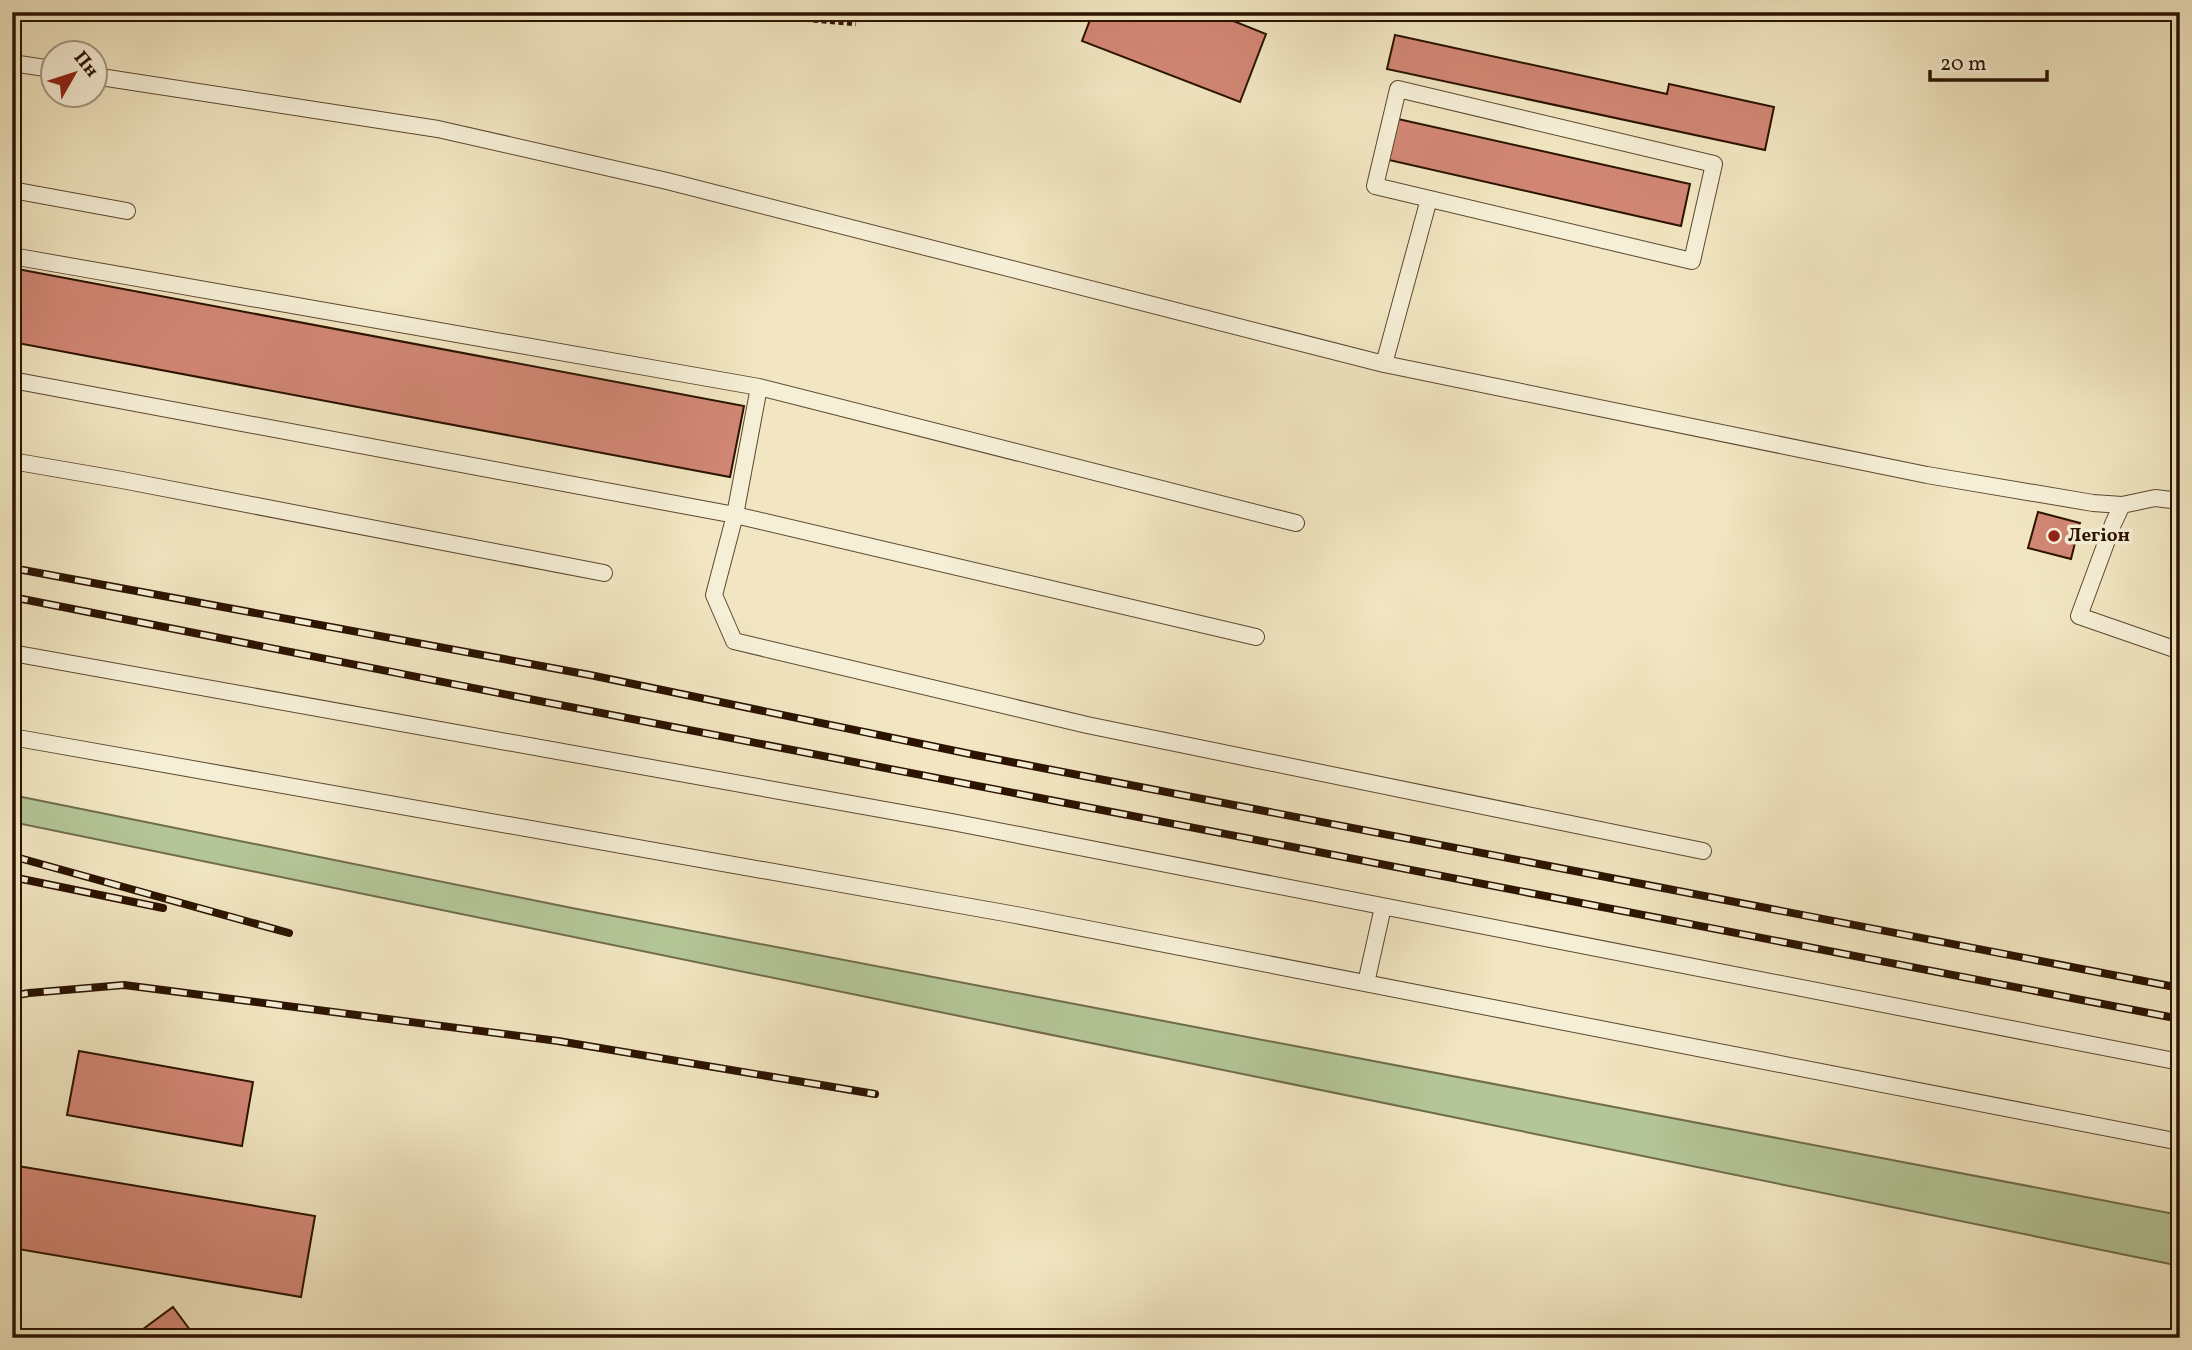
<svg xmlns="http://www.w3.org/2000/svg" width="2192" height="1350" font-family="Vollkorn,serif">
<style>
.green{fill:#b4c697;stroke:#706c4c;stroke-width:2}
.building{fill:#d28775;stroke:#2b1300;stroke-width:2}
.lines{fill:none;stroke-linecap:round;stroke-linejoin:round}
.lane-casing{stroke:#5c4830;stroke-width:18}
.path{stroke:#2b1300;stroke-width:4.5;stroke-dasharray:5 3.5;stroke-linecap:butt}
.lane{stroke:#f6efd7;stroke-width:16}
.rail-casing{stroke:#2b1300;stroke-width:8}
.rail{stroke:#f6efd7;stroke-width:5;stroke-dasharray:16;stroke-linecap:butt}
.poi-dot{fill:#8f2418;stroke:#f6efd7;stroke-width:2.5}
.labels{text-anchor:middle;dominant-baseline:central;stroke-width:7;stroke-linejoin:round;paint-order:stroke}
.poi-label{font-size:19px;font-weight:bold;fill:#2b1300;stroke:#f6efd7;text-anchor:start}
</style>
<rect width="100%" height="100%" fill="#f1e6c1"/>
<filter id="stains"><feTurbulence type="fractalNoise" baseFrequency=".00286" numOctaves="4"/><feColorMatrix values="0 0 0 0 .2 0 0 0 0 .09 0 0 0 0 .02 0 0 0 .5 -.17"/></filter>
<radialGradient id="worn" r=".72"><stop offset=".6" stop-color="#630" stop-opacity="0"/><stop offset="1" stop-color="#630" stop-opacity=".3"/></radialGradient>
<path class="green" d="M12,795L572,908L2180,1215V1266L12,822Z"/>
<path class="building" d="M1093,12H1211L1266,34L1240,102L1082,41Z
M1395,35L1667,94L1669,84L1774,107L1765,150L1387,69Z
M1398,119L1690,184L1681,226L1389,160Z
M12,268L744,406L730,477L12,342Z
M2038,512L2080,523L2071,559L2028,548Z
M79,1051L253,1082L242,1146L67,1115Z
M12,1165L315,1216L301,1297L12,1248Z
M173,1307L196,1338H131Z"/>
<g class="lines">
<defs>
<path id="lane" d="M12,63L52,69
M94,76L438,129L667,181L1384,364L1927,475L2093,503L2122,505L2155,498L2180,501
M1398,89L1714,164L1692,261L1375,186Z
M12,190L127,211
M12,256L759,387L1296,523
M1384,364L1429,199
M12,380L735,515L1256,637
M759,387L735,515L714,595L734,641L1087,725L1703,851
M12,461L122,480L604,573
M2122,505L2113,524L2079,616L2180,651
M12,653L952,822L2180,1062
M12,737L1016,915L2180,1142
M1366,983L1383,907"/>
</defs>
<use href="#lane" class="lane-casing"/>
<path class="path" d="M720,12L856,24"/>
<use href="#lane" class="lane"/>
<defs>
<path id="rail" d="M12,568L590,675L975,755L2180,988
M12,597L529,699L2180,1019
M12,856L289,933
M12,877L163,908
M12,996L29,993L124,985L558,1041L875,1094"/>
</defs>
<use href="#rail" class="rail-casing"/>
<use href="#rail" class="rail"/>
</g>
<circle class="poi-dot" cx="2054" cy="536" r="7"/>
<g class="labels">
<g class="poi-label">
<text x="2068" y="536">Легіон</text>
</g>
</g>
<rect width="2192" height="1350" fill="none" stroke="#f1e6c1" stroke-width="42"/>
<rect x="14" y="14" width="2164" height="1322" fill="none" stroke="#2b1300" stroke-width="3.5"/>
<rect x="21" y="21" width="2150" height="1308" fill="none" stroke="#2b1300" stroke-width="2"/>
<g transform="translate(74 74) rotate(51)"><circle r="33" fill="#f6efd7" stroke="#a59781" stroke-width="2"/>
<path d="M0-5L12 26L0 18L-12 26Z" fill="#8f2418"/>
<text y="-10" font-size="19" font-weight="bold" text-anchor="middle" fill="#2b1300">Пн</text>
</g>
<path d="M1930 70v10h117v-10" fill="none" stroke="#2b1300" stroke-width="3.5"/>
<text x="1940" y="70" font-size="21" fill="#2b1300" stroke="#f6efd7" stroke-width="5" paint-order="stroke">20 m</text>
<rect width="100%" height="100%" filter="url(#stains)"/>
<rect width="100%" height="100%" fill="url(#worn)"/>
</svg>
